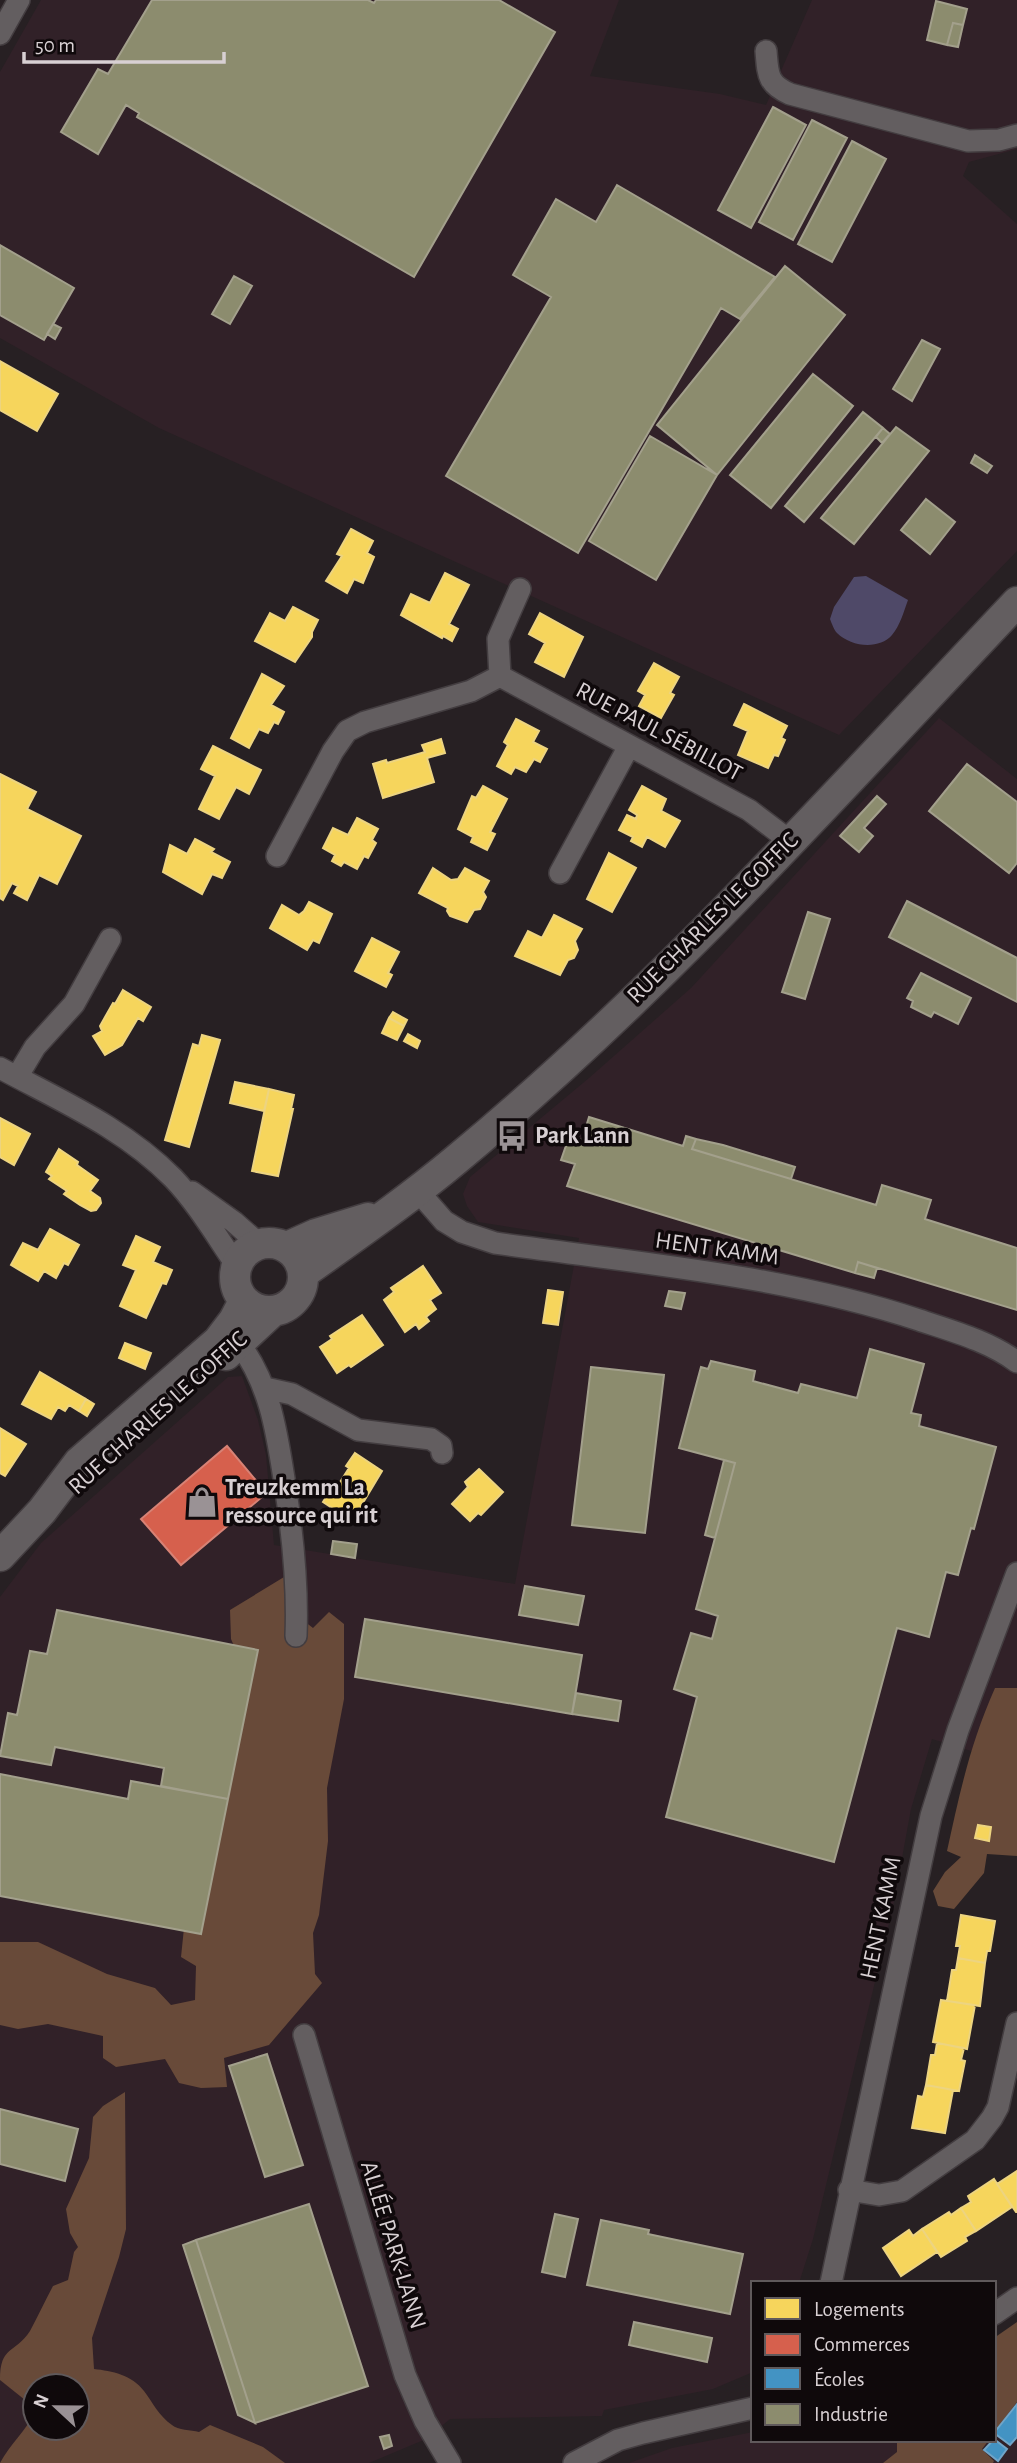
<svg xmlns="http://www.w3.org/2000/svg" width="1017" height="2463" font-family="'Alegreya Sans',sans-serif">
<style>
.built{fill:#312128;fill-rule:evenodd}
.forest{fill:#684a39}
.water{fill:#4f4968}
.homes{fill:#f6d55c;stroke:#edd480;stroke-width:2}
.shops{fill:#d6604d;stroke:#d78275;stroke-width:2}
.schools{fill:#4393c3;stroke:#70a5c8;stroke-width:2}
.industry{fill:#8c8c6e;stroke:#a3a08c;stroke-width:2}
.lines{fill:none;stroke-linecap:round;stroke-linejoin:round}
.street-casing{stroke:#433d40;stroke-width:24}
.secondary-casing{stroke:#433d40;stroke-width:33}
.street{stroke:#635e60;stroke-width:21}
.secondary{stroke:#635e60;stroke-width:30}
.labels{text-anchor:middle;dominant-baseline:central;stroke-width:7;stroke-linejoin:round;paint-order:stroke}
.street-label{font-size:24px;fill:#d8d0d3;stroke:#0f090b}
.poi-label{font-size:24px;font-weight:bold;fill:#d8d0d3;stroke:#0f090b;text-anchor:start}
</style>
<rect width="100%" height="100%" fill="#272023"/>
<path class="built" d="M41,0H619L590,76L720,94L766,105L812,0H1017V149L969,162L963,176L1017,224V551L839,735L159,428L0,338V72Z
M939,718L1017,779V1765L932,1739L911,1809L893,1907L813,2239L799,2283H753V2372L713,2389L604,2410L602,2416L450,2419L426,2439L369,2463H0V1597L41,1543L228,1377L242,1376L258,1420L266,1455L274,1545L515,1584L579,1238L478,1222L467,1206L463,1194L470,1177L589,1078L691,988ZM35,2386H77V2428H35Z
M1017,2333V2463H629L672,2448L753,2432V2440H994V2349Z"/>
<path class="forest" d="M289,1574L291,1611L313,1628L329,1612L344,1624V1699L327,1788L328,1841L319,1915L313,1933L315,1974L322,1983L269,2045L224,2058L227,2087L201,2088L179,2083L165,2059L116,2067L103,2058V2036L48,2024L18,2029L0,2025V1942H38L107,1974L155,1988L171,2005L195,2000L196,1966L181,1957L187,1899L208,1815L241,1662L231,1639L230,1610Z
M995,1688H1017V1856L987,1854L984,1873L954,1909L938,1906L933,1891L945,1872L961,1857L947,1851C960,1792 970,1744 995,1688Z
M125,2092L126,2229L119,2257L92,2338L94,2369C112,2371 132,2375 144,2391C153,2403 159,2416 172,2425C178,2430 191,2430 199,2432L210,2425L263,2447L285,2463H0C10,2444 26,2431 35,2412V2428H77V2386H35V2408L0,2380C0,2345 15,2354 30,2331C38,2316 45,2301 53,2286L68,2280L74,2252L78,2247L70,2233L66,2209L89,2158L93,2117L103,2106Z
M1017,2322V2402L994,2433V2338Z
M897,2440H989L982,2449L994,2461L993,2463H883L897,2452Z"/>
<path class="water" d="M866,576L908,600C904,611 900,626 892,635C879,650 851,647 837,633C834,630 832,624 830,619L834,607L854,577Z"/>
<path class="homes" d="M0,361L58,394L37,431L0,410Z
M351,529L373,541L367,553L374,557L363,583L354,579L347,593L326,581L342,556L337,554Z
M445,573L469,585L449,624L458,629L452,641L443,636L442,638L401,615L411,594L430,603Z
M293,607L318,620L312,632V637L295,662L255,641L270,613L285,621Z
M540,613L583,637L564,677L535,662L545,643L529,634Z
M654,663L679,677L670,693L674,695L661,718L639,706L645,695L638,691Z
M262,674L284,686L271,705L284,712L278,724L274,722L268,733L259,729L249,748L231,738Z
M744,704L787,726L781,738L785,740L778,756L774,755L768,768L738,755L748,731L734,725Z
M516,719L539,731L533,742L547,749L540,762L534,759L526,772L515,767L511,774L497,766L508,745L504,742Z
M441,739L445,753L427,758L434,782L383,798L373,764L386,760L387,763L425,752L422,745Z
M213,746L261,770L249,794L236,787L219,819L199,809L215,776L201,769Z
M0,774L36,792L27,809L81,836L57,884L39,875L27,900L14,893L18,886L12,883L3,900L0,898Z
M483,786L507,799L490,832L495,834L487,850L471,842L473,837L458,829L472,796L476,798Z
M642,786L666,799L661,811L680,821L665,847L647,837L642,847L631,841L633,837L619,830L627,815L636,819L637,815L629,810Z
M357,818L378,829L372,840L376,843L368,858L364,856L357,869L344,862L341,866L332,861L335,855L323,848L333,828L348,835Z
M195,839L214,849L211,852L230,862L222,878L212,874L202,894L163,872L170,845L187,854Z
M609,853L636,868L612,912L587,899Z
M433,868L451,880L458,879L465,868L489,881L483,892L486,897L480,909L474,910L467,922L450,916L447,911L448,908L419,893Z
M309,902L332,914L319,943L313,940L307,950L270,928L282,905L299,915L304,911Z
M554,915L582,929L575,941L578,950L574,958L568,960L560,975L515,956L528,931L542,938Z
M372,938L399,952L388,973L392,975L386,987L355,971Z
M123,990L151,1007L143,1021L138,1018L122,1045L105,1055L93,1036L102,1031L100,1026L113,1003L115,1004Z
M393,1012L407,1020L404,1026L389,1018Z
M389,1018L404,1026L397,1040L382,1033Z
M408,1034L420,1041L417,1048L404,1041Z
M202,1035L220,1040L189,1147L165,1140L193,1044L199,1046Z
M235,1082L269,1089L264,1111L230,1103Z
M269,1089L294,1095L291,1109H293L278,1176L252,1171Z
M0,1118L30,1134L14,1165L0,1157Z
M59,1149L78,1162L77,1165L98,1180L90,1191L100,1198L101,1203L96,1210L91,1211L80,1205L64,1194L67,1191L49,1179L52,1176L46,1172Z
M50,1229L79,1245L68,1265L64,1263L56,1278L44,1271L38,1281L11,1265L23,1243L38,1250Z
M136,1236L160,1247L153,1262L172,1270L166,1284L162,1283L146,1318L120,1306L136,1270L123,1265Z
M423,1266L441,1293L430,1300L436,1309L426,1317L429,1321L419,1329L416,1324L405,1332L384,1300L394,1292L391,1288Z
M548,1290L563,1292L558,1325L543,1323Z
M362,1315L383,1345L351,1367L349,1365L337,1373L320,1347L332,1339L330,1336Z
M125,1343L151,1353L145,1369L119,1358Z
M40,1372L86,1399L79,1411L69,1405L65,1411L58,1407L51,1419L22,1404Z
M86,1399L94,1404L87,1416L79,1411Z
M0,1428L26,1444L5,1476L0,1473Z
M355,1453L382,1471L352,1521L323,1502L332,1488L335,1490L349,1468L346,1466Z
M479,1469L503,1492L481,1515L478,1513L470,1521L452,1504L468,1487L465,1482Z
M978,1825L991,1827L989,1841L975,1838Z
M961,1915L995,1921L990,1951H987L985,1963L958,1958L960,1946H956Z
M958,1958L985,1963L980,2006L947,2001L952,1970H956Z
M941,2000L975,2005L967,2049L933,2042Z
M937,2043L964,2048L961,2060L965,2061L959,2091L926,2085L931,2055H935Z
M926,2085L953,2090L945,2133L912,2128L918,2096L923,2097Z
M1017,2171V2212H1016L997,2184Z
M994,2179L1012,2207L976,2231L961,2208L971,2202L968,2196Z
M961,2208L976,2231L965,2237L967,2241L941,2257L922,2229L949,2212L951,2215Z
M922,2229L937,2252L901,2276L883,2248L909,2230L913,2236Z"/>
<path class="shops" d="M227,1446L259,1484L262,1497L181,1565L141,1519Z"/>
<path class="schools" d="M1017,2404V2437L1010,2445L994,2433Z
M994,2439L1007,2449L998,2461L984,2450Z"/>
<path class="industry" d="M152,0H368L374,3L376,0H499L555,32L414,277L137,117L139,113L126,105L98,154L61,132L98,69L108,74Z
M936,1L967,9L963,25L953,23L947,45L927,40Z
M953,23L963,25L958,47L947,45Z
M773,107L806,125L751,228L718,210Z
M812,120L847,138L793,240L759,222Z
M852,141L886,159L832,262L798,244Z
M617,185L775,277L740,319L721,308L578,553L446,476L551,297L513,275L556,199L596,222Z
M0,245L74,288L44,340L0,315Z
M785,266L845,315L717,475L657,425Z
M234,276L252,286L230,324L212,314Z
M53,324L61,328L55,339L47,334Z
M922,340L940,349L912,401L893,389Z
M813,374L853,406L771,508L730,475Z
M863,412L883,428L804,522L785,506Z
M896,427L929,451L854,544L821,518Z
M883,428L890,434L882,443L876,437Z
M650,436L717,475L656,580L589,541Z
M975,455L992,466L987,473L971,463Z
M926,499L955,522L930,554L901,530Z
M967,764L1017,802V863L1009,873L929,811Z
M877,796L886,804L864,828L873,836L859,852L840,836Z
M907,901L1017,958V1002L889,937Z
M808,912L830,919L805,999L782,992Z
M921,973L971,998L958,1024L934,1012L931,1017L911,1007L913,1001L907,998Z
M589,1117L683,1146L686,1136L696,1139L692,1149L876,1205L882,1185L931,1200L925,1219L1017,1248V1310L858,1262L855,1273L567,1186L575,1164L561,1160L569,1137L582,1140Z
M696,1139L723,1145L795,1167L791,1179L692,1149Z
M858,1262L877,1268L874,1278L855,1273Z
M669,1291L685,1293L681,1309L665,1306Z
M870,1349L924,1364L911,1413L921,1415L919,1426L996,1447L974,1529L971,1528L958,1575L946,1572L929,1637L897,1628L834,1862L666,1817L697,1697L674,1689L691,1633L712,1639L718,1616L696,1609L735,1463L679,1448L701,1367L708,1369L711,1361L755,1371L753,1381L798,1393L801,1384L857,1398Z
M591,1367L664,1375L645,1533L572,1525Z
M724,1460L735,1463L715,1538L705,1535Z
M333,1541L357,1544L355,1558L331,1554Z
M525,1586L584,1596L578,1625L519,1615Z
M57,1610L258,1650L228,1799L161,1786L164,1768L55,1747L51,1765L0,1756L8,1713L17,1715L30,1651L47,1654Z
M365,1619L582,1655L572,1714L355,1677Z
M576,1693L621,1701L618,1721L572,1714Z
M0,1774L128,1799L131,1781L228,1799L201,1934L0,1896Z
M267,2054L303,2165L265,2177L229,2066Z
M0,2109L78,2129L65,2181L0,2164Z
M309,2204L368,2386L255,2423L196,2240Z
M555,2214L578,2219L565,2277L542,2272Z
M601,2220L649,2230L648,2234L743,2254L730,2314L587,2285Z
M196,2240L255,2423L238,2415L183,2245Z
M634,2322L712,2338L707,2362L629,2345Z
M389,2435L392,2446L384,2449L380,2437Z"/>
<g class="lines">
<defs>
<path id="street" d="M0,34L19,0
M766,51C768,74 767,84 790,94L968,141L999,140L1017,135
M500,676L498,639L520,589
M277,856L333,751L347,731L365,722L471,691L500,676L749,810L790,841
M560,873L629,746
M0,1068C61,1101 124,1128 173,1178C197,1203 217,1237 237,1266
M17,1077L35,1047L74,1004L110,939
M417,1190L444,1221L462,1232L495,1243C637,1263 783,1275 919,1320C952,1331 989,1341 1017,1362
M192,1192L234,1222L259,1244
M239,1343C271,1386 277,1434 285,1485C293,1536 298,1585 296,1636
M265,1388L292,1394L358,1430L431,1439L441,1446L442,1453
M304,2035L405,2375L425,2421L450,2463
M849,2190L879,2195L902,2191L975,2140L992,2118L998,2107L1017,2023
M831,2283L931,1816L958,1730L1017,1573
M994,2314L1017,2298
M574,2463L618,2440L643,2433L753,2408"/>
<path id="secondary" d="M235 1277a34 34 0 1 1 68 0a34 34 0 1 1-68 0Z
M287,1247L316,1234L368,1218
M304,1273C356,1236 408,1200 457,1159C660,991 836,793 1017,602
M226,1355L272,1312
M0,1556L42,1511L79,1462L218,1341L234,1320L244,1301"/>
</defs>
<use href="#street" class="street-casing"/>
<use href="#secondary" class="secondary-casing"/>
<use href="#street" class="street"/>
<use href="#secondary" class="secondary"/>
</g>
<defs>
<symbol id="bus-bare" viewBox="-9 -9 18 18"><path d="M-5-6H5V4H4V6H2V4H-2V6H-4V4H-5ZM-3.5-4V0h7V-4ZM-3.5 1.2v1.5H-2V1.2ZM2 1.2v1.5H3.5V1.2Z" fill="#9a9295" stroke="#0f090b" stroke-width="2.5" paint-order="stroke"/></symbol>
<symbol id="shop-bare" viewBox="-9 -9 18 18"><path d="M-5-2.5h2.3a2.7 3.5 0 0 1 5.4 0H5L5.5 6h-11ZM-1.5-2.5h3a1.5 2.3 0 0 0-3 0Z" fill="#9a9295" stroke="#0f090b" stroke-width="2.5" paint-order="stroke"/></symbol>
</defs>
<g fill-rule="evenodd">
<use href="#bus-bare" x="490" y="1114" width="44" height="44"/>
<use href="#shop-bare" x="180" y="1480" width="44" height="44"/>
</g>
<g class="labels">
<g class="street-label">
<text transform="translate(659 732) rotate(28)">RUE PAUL SÉBILLOT</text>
<text transform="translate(713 918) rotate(-45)">RUE CHARLES LE GOFFIC</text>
<text transform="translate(717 1249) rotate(8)">HENT KAMM</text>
<text transform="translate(158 1413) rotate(-42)">RUE CHARLES LE GOFFIC</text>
<text transform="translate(881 1918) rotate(-78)">HENT KAMM</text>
<text transform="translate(393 2245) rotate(73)">ALLÉE PARK-LANN</text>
</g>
<g class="poi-label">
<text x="535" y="1136">Park Lann</text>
<text x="225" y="1488">Treuzkemm La<tspan x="225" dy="28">ressource qui rit</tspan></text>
</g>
</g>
<rect x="751" y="2281" width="245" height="161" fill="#0f090b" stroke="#5f595b" stroke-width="2"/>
<rect x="765" y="2298" width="35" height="21" fill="#f6d55c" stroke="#5f595b" stroke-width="2"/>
<text x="814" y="2316" font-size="21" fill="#d8d0d3">Logements</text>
<rect x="765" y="2334" width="35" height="21" fill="#d6604d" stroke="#5f595b" stroke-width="2"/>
<text x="814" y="2351" font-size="21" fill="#d8d0d3">Commerces</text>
<rect x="765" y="2368" width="35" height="21" fill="#4393c3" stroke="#5f595b" stroke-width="2"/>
<text x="814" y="2386" font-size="21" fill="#d8d0d3">Écoles</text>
<rect x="765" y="2404" width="35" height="21" fill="#8c8c6e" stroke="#5f595b" stroke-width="2"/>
<text x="814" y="2421" font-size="21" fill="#d8d0d3">Industrie</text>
<g transform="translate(56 2407) rotate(292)"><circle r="33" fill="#0f090b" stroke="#5f595b" stroke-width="2"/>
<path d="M0-5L12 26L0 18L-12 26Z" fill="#9a9295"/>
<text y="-10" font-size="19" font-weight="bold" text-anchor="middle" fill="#d8d0d3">N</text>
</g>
<path d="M24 52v10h200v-10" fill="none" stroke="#d8d0d3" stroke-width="3.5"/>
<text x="35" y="52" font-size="21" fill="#d8d0d3" stroke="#0f090b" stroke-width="5" paint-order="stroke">50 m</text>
</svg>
